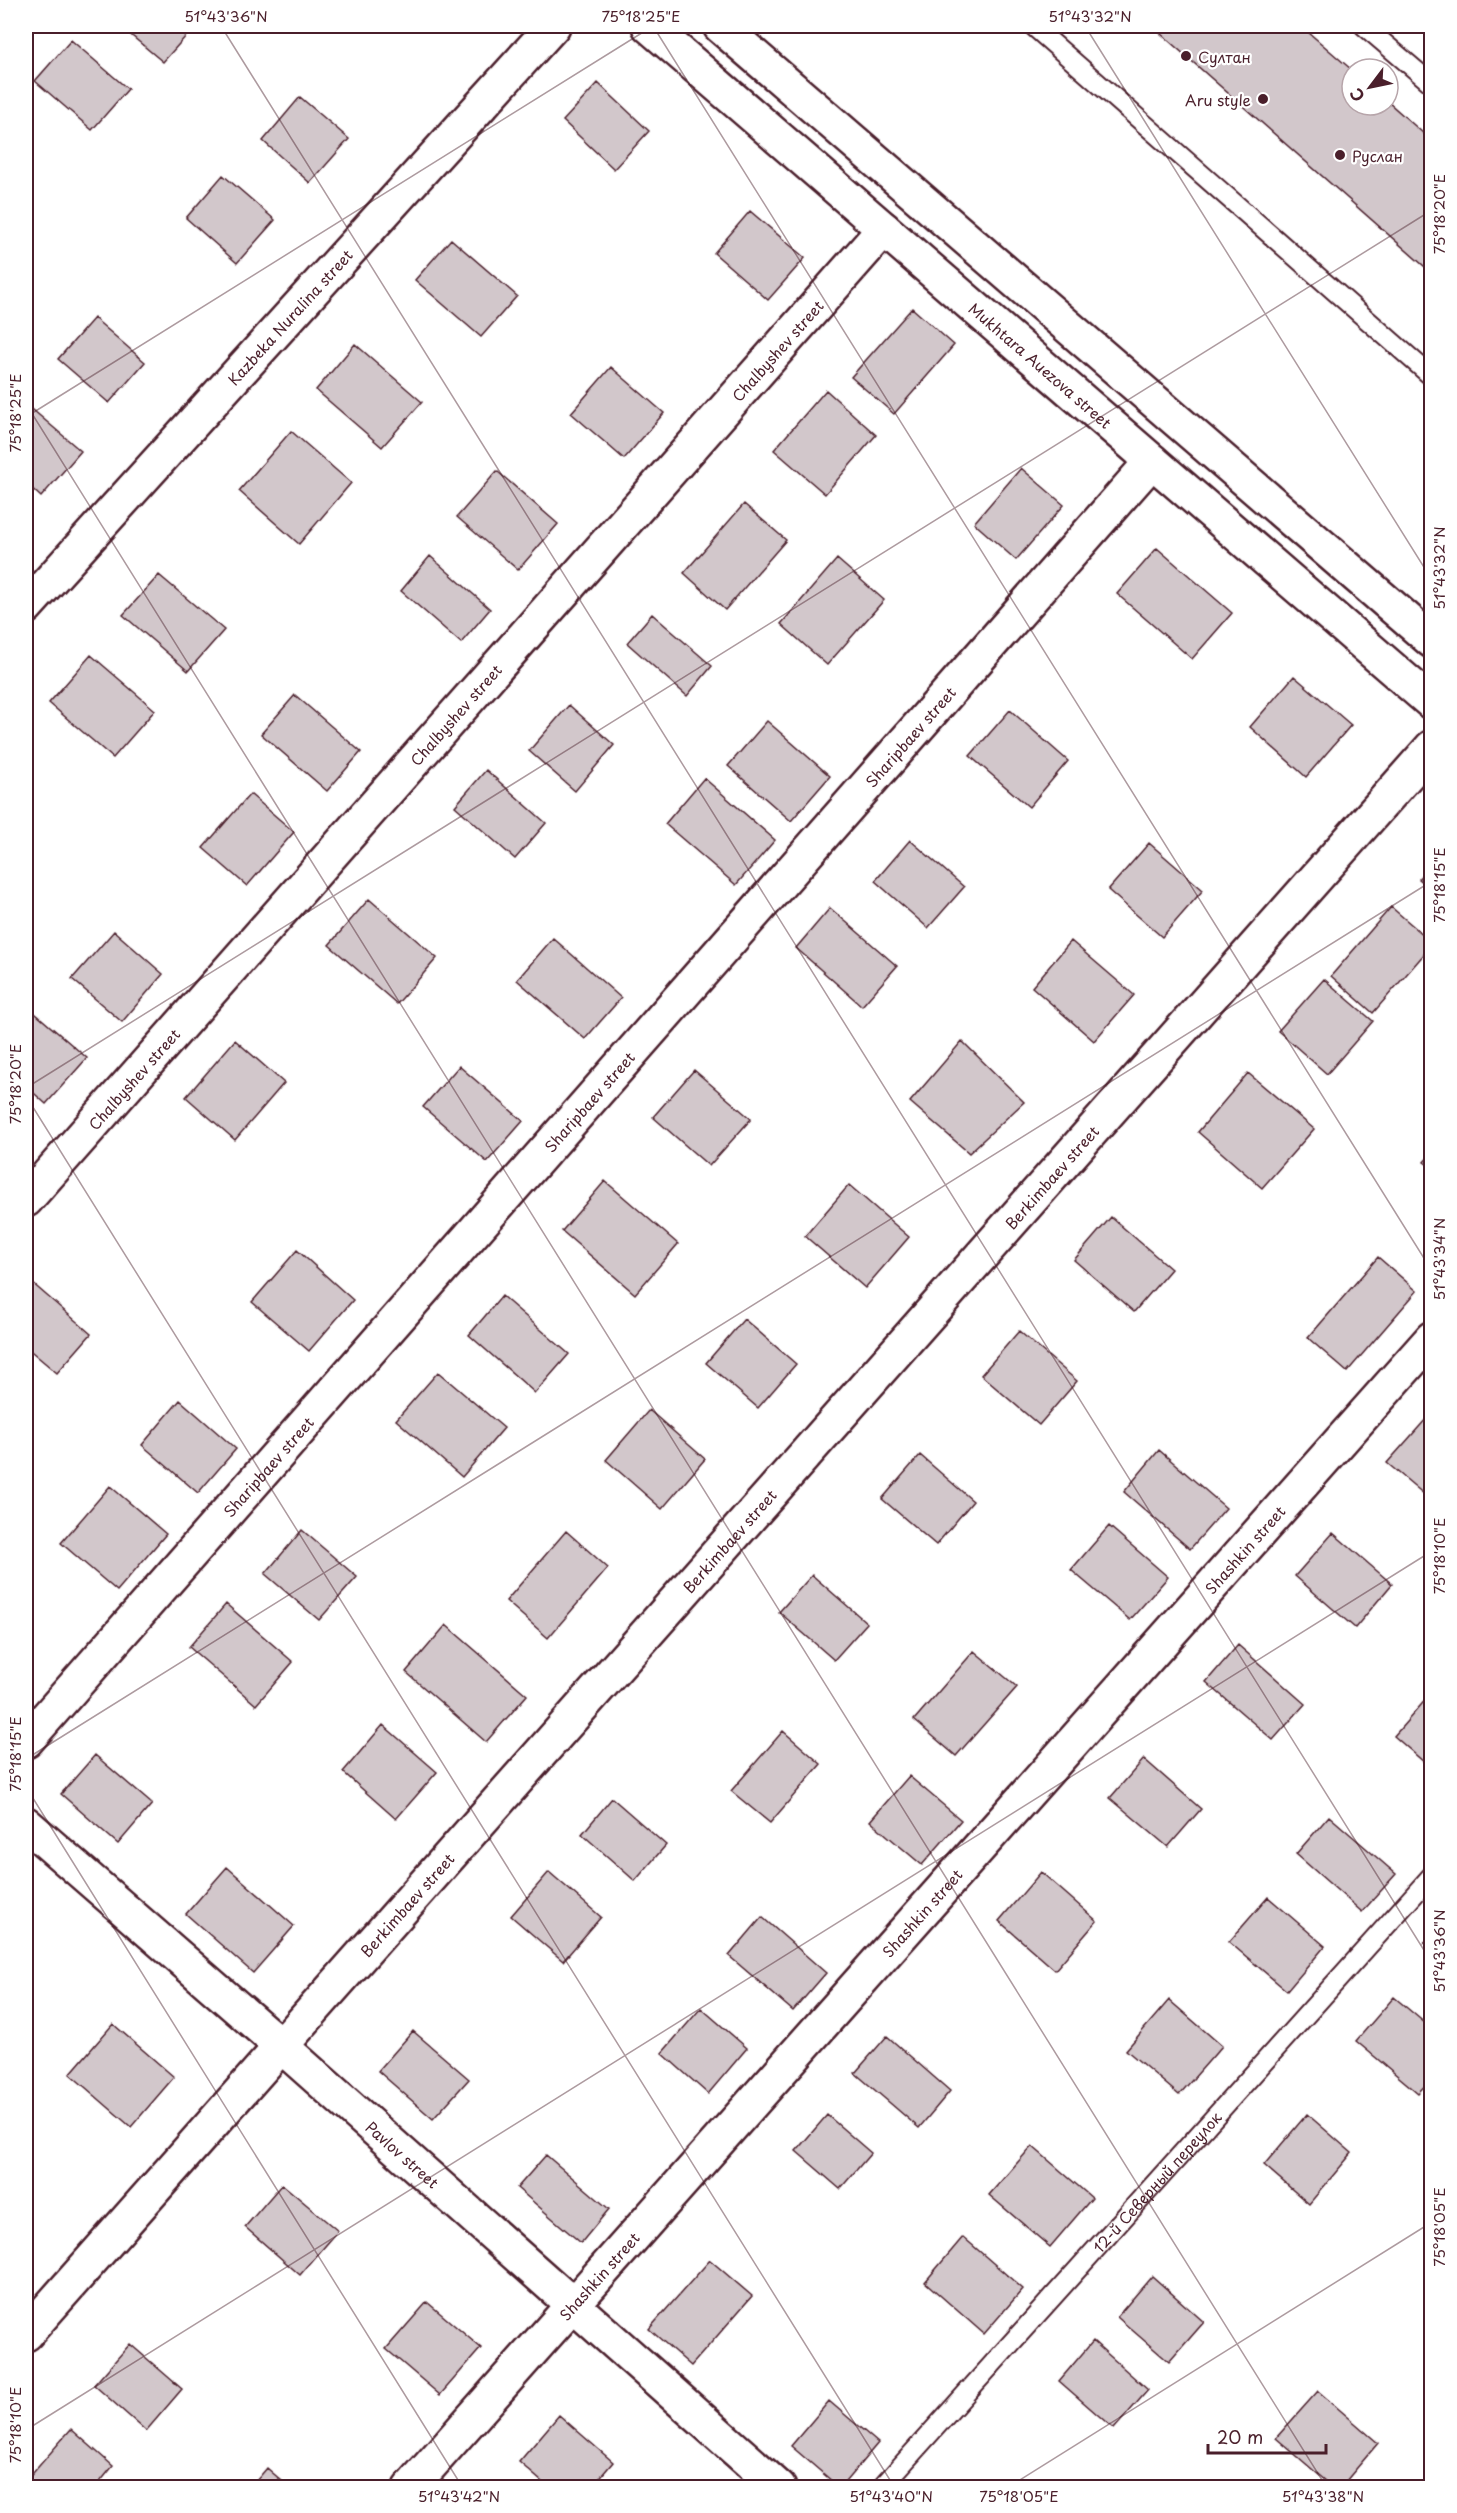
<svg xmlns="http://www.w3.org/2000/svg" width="1457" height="2513" font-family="'Playpen Sans',sans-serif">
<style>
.building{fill:#d2c7cb;stroke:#4a1f2b;stroke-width:1.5}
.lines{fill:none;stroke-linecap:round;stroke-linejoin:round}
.lane-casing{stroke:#4a1f2b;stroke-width:22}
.street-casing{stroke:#4a1f2b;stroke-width:38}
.secondary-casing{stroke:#4a1f2b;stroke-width:38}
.lane{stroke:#fff;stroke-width:18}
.street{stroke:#fff;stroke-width:33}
.secondary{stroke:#fff;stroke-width:33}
.ticks{fill:none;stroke:#4a1f2b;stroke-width:1.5;stroke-opacity:0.45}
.poi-dot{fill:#4a1f2b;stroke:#fff;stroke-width:2}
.labels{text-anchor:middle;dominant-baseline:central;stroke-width:4.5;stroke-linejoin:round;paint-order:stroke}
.poi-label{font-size:15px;fill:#4a1f2b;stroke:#fff;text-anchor:start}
.street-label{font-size:15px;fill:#4a1f2b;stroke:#fff}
.neatline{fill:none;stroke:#4a1f2b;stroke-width:2}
.ticks-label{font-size:15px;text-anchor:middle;fill:#4a1f2b}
</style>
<rect width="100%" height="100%" fill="#fff"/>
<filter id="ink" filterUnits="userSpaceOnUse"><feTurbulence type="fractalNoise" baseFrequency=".0167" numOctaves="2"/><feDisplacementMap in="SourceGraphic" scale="12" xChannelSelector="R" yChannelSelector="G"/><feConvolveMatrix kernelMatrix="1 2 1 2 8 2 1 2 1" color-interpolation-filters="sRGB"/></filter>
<g filter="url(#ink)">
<path class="building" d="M120,26H195L163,62Z
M1152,26H1301L1352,70V105H1388V102L1432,141V273Z
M71,40L128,89L92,130L35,81Z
M598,83L649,131L614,169L563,121Z
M300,97L349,139L310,183L263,141Z
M223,175L275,220L237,263L186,218Z
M750,211L805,258L768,300L714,253Z
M451,239L517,296L481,337L415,280Z
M912,308L954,345L894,414L851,377Z
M94,318L145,362L109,403L58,359Z
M355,344L422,402L382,447L316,390Z
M611,367L664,413L624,459L571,413Z
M826,390L876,435L825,494L774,450Z
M26,404L81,451L41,497L26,483Z
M291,431L351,483L299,544L239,491Z
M1021,468L1064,505L1016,560L974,523Z
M497,471L558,524L518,570L457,517Z
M744,504L786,540L725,610L684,573Z
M1157,548L1232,613L1192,659L1117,594Z
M430,556L490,609L461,643L401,591Z
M837,559L884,600L827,665L781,624Z
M159,575L224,630L188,671L123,615Z
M652,614L712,666L687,696L627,643Z
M91,655L155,710L113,758L49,703Z
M1294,676L1351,725L1306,777L1250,727Z
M295,695L361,752L327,791L261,734Z
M569,705L614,745L575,791L529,751Z
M1010,710L1068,761L1029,807L970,756Z
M767,721L830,776L791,821L728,766Z
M486,770L546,823L515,859L455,806Z
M704,778L775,840L736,885L665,824Z
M250,794L294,832L247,886L203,848Z
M910,840L964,887L928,928L875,881Z
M1149,843L1203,890L1162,937L1108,890Z
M1432,865V890L1419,879Z
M369,899L437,958L397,1004L329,945Z
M1391,907L1432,942V945L1373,1013L1331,976Z
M830,908L897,966L862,1006L796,948Z
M114,931L163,974L122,1022L72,979Z
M553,938L621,998L585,1039L517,980Z
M1071,941L1134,995L1094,1041L1032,987Z
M1324,979L1373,1021L1327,1074L1278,1031Z
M29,1008L87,1058L46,1104L26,1086V1012Z
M235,1040L284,1083L235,1140L186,1097Z
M962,1041L1024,1102L969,1153L910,1102Z
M459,1066L523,1121L487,1162L423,1107Z
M694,1070L751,1119L709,1166L653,1117Z
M1248,1073L1314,1129L1262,1188L1198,1132Z
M1432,1153V1168L1424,1162Z
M605,1181L678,1244L635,1294L562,1231Z
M849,1185L909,1237L865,1288L805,1236Z
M1111,1217L1171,1269L1134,1312L1074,1260Z
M297,1250L353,1300L309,1351L252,1302Z
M1378,1257L1417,1291L1347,1372L1308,1338Z
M31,1282L91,1334L57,1373L26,1347V1288Z
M502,1296L569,1354L535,1393L469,1335Z
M744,1319L796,1364L758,1408L706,1363Z
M1019,1331L1077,1381L1039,1425L981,1375Z
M438,1372L504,1428L462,1477L396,1420Z
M180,1400L236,1449L198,1493L142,1445Z
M649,1410L705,1459L662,1509L606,1460Z
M1427,1418L1432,1422V1501L1387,1463Z
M1159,1450L1226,1508L1190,1549L1124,1492Z
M920,1455L973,1501L936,1545L882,1499Z
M110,1486L166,1534L117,1591L61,1543Z
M1109,1526L1168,1577L1130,1620L1071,1570Z
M302,1530L357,1577L319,1620L265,1574Z
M566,1531L608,1568L548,1638L506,1601Z
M1333,1533L1392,1584L1355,1628L1295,1576Z
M812,1575L867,1623L834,1660L779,1612Z
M226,1604L293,1662L256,1705L189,1647Z
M446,1625L527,1695L486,1742L406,1672Z
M1238,1645L1305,1704L1273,1740L1206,1682Z
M974,1651L1017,1687L956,1756L914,1720Z
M1428,1697L1432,1700V1769L1394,1736Z
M383,1725L437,1772L396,1819L343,1772Z
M783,1731L821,1764L770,1823L731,1791Z
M95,1755L152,1804L118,1844L61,1794Z
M1144,1759L1201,1809L1168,1847L1110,1798Z
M909,1776L961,1820L922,1865L870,1821Z
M612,1798L666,1845L635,1881L582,1834Z
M1329,1816L1396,1874L1362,1912L1296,1854Z
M227,1867L294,1926L253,1973L186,1914Z
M549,1872L601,1917L563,1961L511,1916Z
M1041,1872L1097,1921L1055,1970L999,1921Z
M1268,1897L1325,1946L1287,1991L1229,1942Z
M762,1917L826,1973L793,2011L729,1956Z
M1432,1934V1950L1424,1943Z
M1394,1997L1432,2029V2078L1418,2093L1356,2041Z
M1169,2000L1222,2046L1179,2095L1126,2050Z
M701,2008L747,2048L708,2094L662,2053Z
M113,2024L174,2077L131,2127L70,2074Z
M413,2031L469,2079L433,2119L378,2071Z
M887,2036L950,2091L919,2128L855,2073Z
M1307,2114L1352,2153L1309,2204L1264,2165Z
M827,2115L871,2153L840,2189L796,2151Z
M1032,2146L1092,2198L1050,2247L989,2195Z
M546,2155L609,2209L581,2243L517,2188Z
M282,2184L338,2231L300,2275L245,2227Z
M963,2237L1023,2289L984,2334L925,2282Z
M710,2260L752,2296L691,2366L649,2329Z
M1152,2276L1204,2322L1169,2362L1117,2317Z
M427,2302L481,2348L440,2395L386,2349Z
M1093,2341L1148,2390L1114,2429L1059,2381Z
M130,2344L182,2389L146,2431L94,2385Z
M1318,2391L1378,2443L1340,2488H1334L1276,2438Z
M829,2401L878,2443L840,2488L791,2446Z
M559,2415L613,2462L591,2488H549L519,2462Z
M71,2429L113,2466L95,2488H26V2481Z
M267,2468L290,2488H250Z"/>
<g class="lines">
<defs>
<g id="lane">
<path d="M1033,26L1431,376"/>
<path d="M1364,26L1432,84"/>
<path id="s1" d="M881,2488L1432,1875"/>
</g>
<g id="street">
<path id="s2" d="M26,607L553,26"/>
<path id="s3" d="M26,1200L884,229"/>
<path id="s4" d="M26,1741L1152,461"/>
<path id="s5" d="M26,1824L280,2045L779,2488"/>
<path id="s6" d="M26,2334L1432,747"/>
<path id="s7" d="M410,2488L1432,1338"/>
</g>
<g id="secondary">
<path id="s8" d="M649,26L1432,703"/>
<path d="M720,26L1432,641"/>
</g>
</defs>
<use href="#lane" class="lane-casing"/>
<use href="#street" class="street-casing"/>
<use href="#secondary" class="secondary-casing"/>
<use href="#lane" class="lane"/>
<use href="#street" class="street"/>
<use href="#secondary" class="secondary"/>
</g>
</g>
<path class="ticks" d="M221,26L1432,1963M653,26L1432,1271M1085,26L1432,580M26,404L1327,2488M26,417L653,26M26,1088L1432,210M26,1096L895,2488M26,1759L1432,881M26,1787L463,2488M26,2430L1432,1551M26,2479L31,2488M1007,2488L1432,2222"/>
<g class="poi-dot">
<circle cx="1186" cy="56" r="6"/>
<circle cx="1263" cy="99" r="6"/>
<circle cx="1340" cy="155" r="6"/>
</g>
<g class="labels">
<g class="poi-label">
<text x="1198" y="56">Султан</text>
<text x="1251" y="99" text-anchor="end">Aru style</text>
<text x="1352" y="155">Руслан</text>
</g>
<g class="street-label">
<text stroke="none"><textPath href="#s2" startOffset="392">Kazbeka Nuralina street</textPath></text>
<text stroke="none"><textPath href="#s3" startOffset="1134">Chalbyshev street</textPath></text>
<text stroke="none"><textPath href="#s8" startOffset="518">Mukhtara Auezova street</textPath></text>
<text stroke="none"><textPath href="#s3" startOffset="648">Chalbyshev street</textPath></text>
<text stroke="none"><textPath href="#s4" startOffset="1338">Sharipbaev street</textPath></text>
<text stroke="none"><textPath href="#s3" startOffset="162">Chalbyshev street</textPath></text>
<text stroke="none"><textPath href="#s4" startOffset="852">Sharipbaev street</textPath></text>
<text stroke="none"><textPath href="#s6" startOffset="1546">Berkimbaev street</textPath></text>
<text stroke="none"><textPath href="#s4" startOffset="366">Sharipbaev street</textPath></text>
<text stroke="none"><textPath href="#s6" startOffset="1060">Berkimbaev street</textPath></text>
<text stroke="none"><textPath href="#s7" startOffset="1256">Shashkin street</textPath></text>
<text stroke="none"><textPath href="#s6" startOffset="574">Berkimbaev street</textPath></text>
<text stroke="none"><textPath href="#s7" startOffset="770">Shashkin street</textPath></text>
<text stroke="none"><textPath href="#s5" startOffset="501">Pavlov street</textPath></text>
<text stroke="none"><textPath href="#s1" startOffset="412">12-й Северный переулок</textPath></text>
<text stroke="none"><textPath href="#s7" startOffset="284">Shashkin street</textPath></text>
</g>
</g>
<rect width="1457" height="2513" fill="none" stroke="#fff" stroke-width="66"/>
<g transform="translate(1370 87) rotate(238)"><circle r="28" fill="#ffffff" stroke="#b7a5aa" stroke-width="1.5"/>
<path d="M0-4.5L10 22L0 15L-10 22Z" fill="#4a1f2b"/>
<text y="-9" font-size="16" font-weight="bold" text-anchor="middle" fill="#4a1f2b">С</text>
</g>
<path d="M1208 2444v9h118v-9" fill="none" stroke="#4a1f2b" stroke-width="3"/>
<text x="1217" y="2444" font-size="18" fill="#4a1f2b" stroke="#ffffff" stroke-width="4.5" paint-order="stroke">20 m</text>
<rect x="33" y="33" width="1391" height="2447" class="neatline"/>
<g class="ticks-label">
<text x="226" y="22">51°43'36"N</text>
<text x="641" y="22">75°18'25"E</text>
<text x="1090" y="22">51°43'32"N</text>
<text transform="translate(1440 214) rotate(-90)" y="5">75°18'20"E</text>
<text transform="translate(16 413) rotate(-90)" y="5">75°18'25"E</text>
<text transform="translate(1440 568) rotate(-90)" y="5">51°43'32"N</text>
<text transform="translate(1440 885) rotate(-90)" y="5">75°18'15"E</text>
<text transform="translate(16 1084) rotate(-90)" y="5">75°18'20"E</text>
<text transform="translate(1440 1259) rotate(-90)" y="5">51°43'34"N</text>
<text transform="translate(1440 1556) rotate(-90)" y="5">75°18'10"E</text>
<text transform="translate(16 1754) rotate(-90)" y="5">75°18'15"E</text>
<text transform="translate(1440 1951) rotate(-90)" y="5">51°43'36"N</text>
<text transform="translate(1440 2227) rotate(-90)" y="5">75°18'05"E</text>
<text transform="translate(16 2425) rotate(-90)" y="5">75°18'10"E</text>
<text x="459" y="2502">51°43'42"N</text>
<text x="891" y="2502">51°43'40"N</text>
<text x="1019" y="2502">75°18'05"E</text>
<text x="1323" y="2502">51°43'38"N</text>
</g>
</svg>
